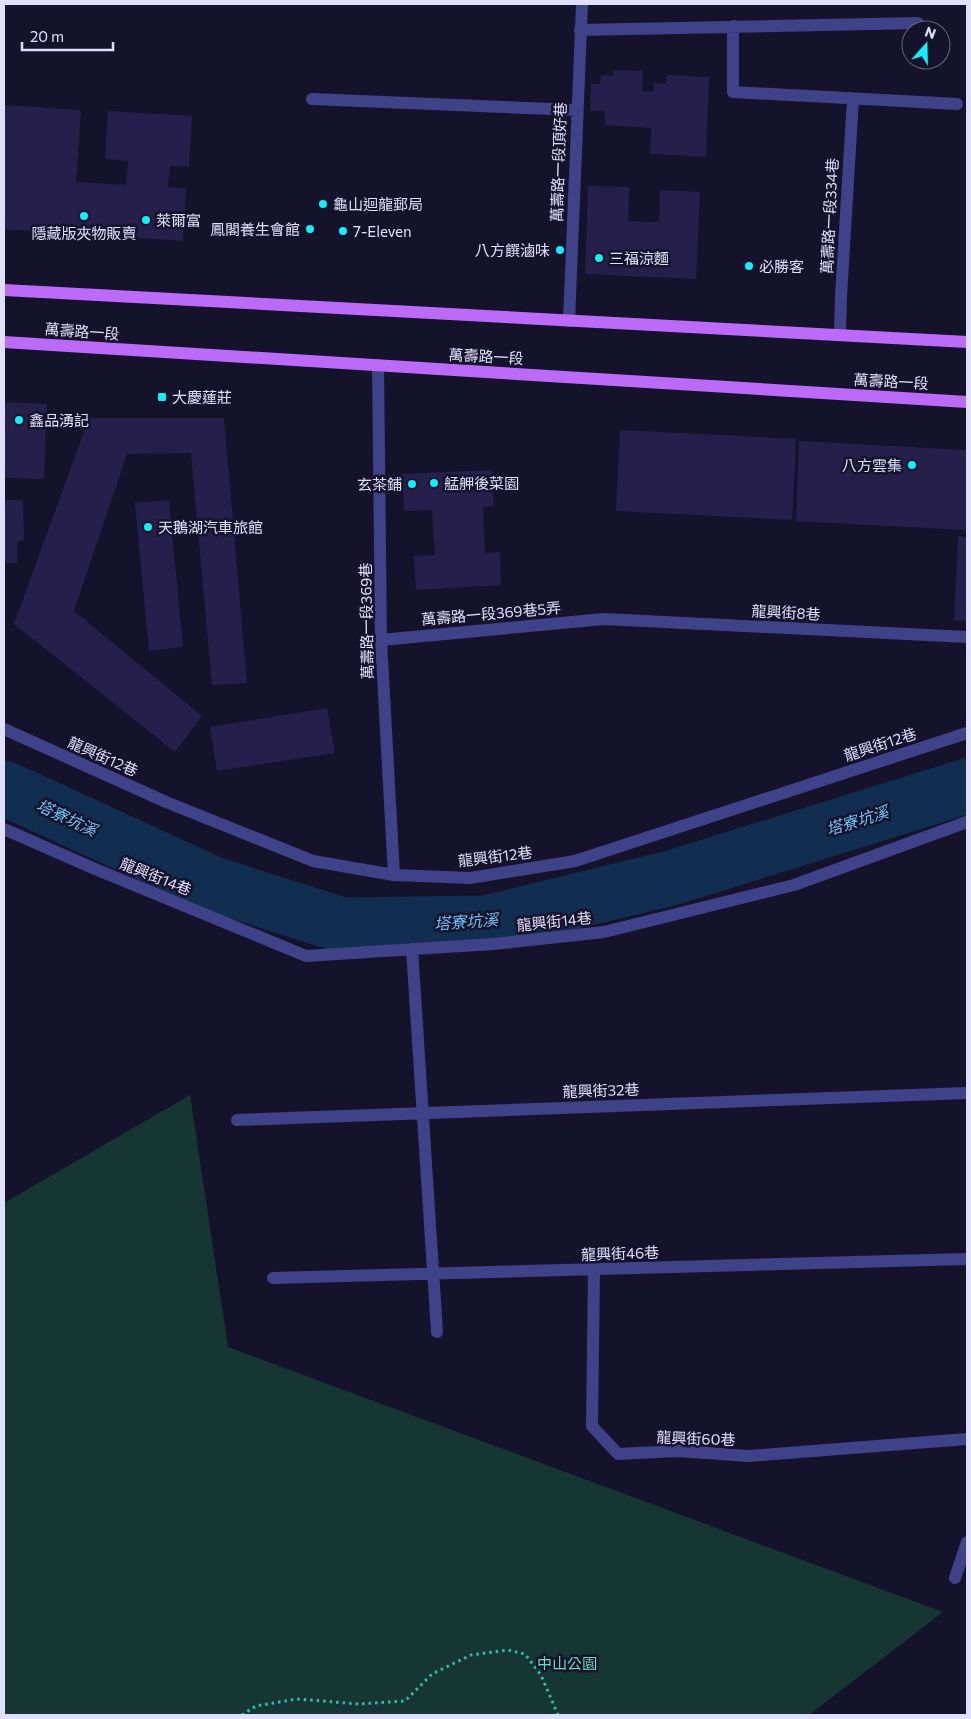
<svg xmlns="http://www.w3.org/2000/svg" width="971" height="1719" font-family="Commissioner,'Noto Sans TC',sans-serif">
<style>
.green{fill:#163633}
.lines{fill:none;stroke-linecap:round;stroke-linejoin:round}
.river{stroke:#112e51;stroke-width:55}
.building{fill:#261f4c}
.path{stroke:#36bbaa;stroke-width:3;stroke-dasharray:2.5 4;stroke-linecap:butt}
.minor{stroke:#404289;stroke-width:12}
.major{stroke:#bb6afa;stroke-width:12}
.poi-dot{fill:#12eff7;stroke:#15132c;stroke-width:2}
.labels{text-anchor:middle;dominant-baseline:central;stroke-width:5;stroke-linejoin:round;paint-order:stroke}
.street-label{font-size:15px;fill:#e0dffe;stroke:#15132c}
.poi-label{font-size:15px;fill:#e0dffe;stroke:#15132c;text-anchor:start}
.park-label{font-size:15px;fill:#6bddb9;stroke:#15132c}
.water-label{font-size:16px;font-style:italic;fill:#71c3fa;stroke:#15132c}
</style>
<rect width="100%" height="100%" fill="#15132c"/>
<path class="green" d="M190,1095L228,1347L943,1612L809,1715H4V1203Z"/>
<g class="lines">
<path class="river" d="M4,788L213,884L342,925L485,923L671,878L967,786"/>
</g>
<path class="building" d="M613,70L643,71L642,91L653,92L654,83L666,84L667,75L709,77L706,157L650,154L651,128L605,125V111H590L591,84H600L601,75L613,76Z
M4,105L81,110L76,182L126,185L128,161L105,159L108,111L192,116L189,167L170,166L168,187L186,189L183,241L4,229Z
M588,186L629,187L628,221L659,222L660,190L700,192L696,279L585,274Z
M4,402L47,404L44,479L4,478Z
M89,418H224L247,683L212,685L191,453L127,454L74,611L202,716L175,752L14,624Z
M620,430L796,439L792,520L616,511Z
M799,441L967,450V530L796,521Z
M492,470L494,506L483,507L485,553L500,552L501,585L416,590L414,556L435,555L432,510L404,511L402,474Z
M4,500H23L24,540L17,541V563H4Z
M169,500L183,647L149,651L135,503Z
M958,536L967,537V621L954,620Z
M327,708L335,753L217,771L210,727Z"/>
<g class="lines">
<path class="path" d="M242,1715L256,1706L297,1699L359,1704L405,1701L432,1674L471,1655L508,1650L525,1654L541,1675L558,1715"/>
<path class="minor" d="M733,26V92L957,104
M580,30L918,23
M312,99L577,110
M569,321L582,4
M840,335L841,296L853,99
M378,365L381,640L394,875
M381,640L604,619L967,637
M4,729L166,802L313,861L394,875L470,878L575,861L967,733
M4,829L95,869L306,956L493,944L604,932L794,885L967,822
M412,949L437,1332
M237,1120L967,1093
M594,1270L592,1426L618,1454L678,1451L748,1456L967,1439
M273,1278L967,1259
M955,1578L967,1542"/>
<path class="major" d="M4,290L967,342
M4,342L967,402"/>
</g>
<g class="poi-dot">
<circle cx="323" cy="204" r="5"/>
<circle cx="84" cy="216" r="5"/>
<circle cx="146" cy="220" r="5"/>
<circle cx="310" cy="229" r="5"/>
<circle cx="343" cy="231" r="5"/>
<circle cx="560" cy="250" r="5"/>
<circle cx="599" cy="258" r="5"/>
<circle cx="749" cy="266" r="5"/>
<rect x="157" y="392" width="10" height="10" rx="2.5"/>
<circle cx="19" cy="420" r="5"/>
<circle cx="912" cy="465" r="5"/>
<circle cx="434" cy="483" r="5"/>
<circle cx="412" cy="484" r="5"/>
<circle cx="148" cy="527" r="5"/>
</g>
<g class="labels">
<g class="street-label">
<text transform="translate(558 162) rotate(-88)">萬壽路一段頂好巷</text>
<text transform="translate(829 216) rotate(-87)">萬壽路一段334巷</text>
<text transform="translate(82 331) rotate(4)">萬壽路一段</text>
<text transform="translate(486 356) rotate(3)">萬壽路一段</text>
<text transform="translate(891 381) rotate(3)">萬壽路一段</text>
<text transform="translate(786 612) rotate(3)">龍興街8巷</text>
<text transform="translate(491 613) rotate(-5)">萬壽路一段369巷5弄</text>
<text transform="translate(366 621) rotate(-91)">萬壽路一段369巷</text>
<text transform="translate(880 744) rotate(-18)">龍興街12巷</text>
<text transform="translate(103 756) rotate(24)">龍興街12巷</text>
<text transform="translate(495 856) rotate(-7)">龍興街12巷</text>
<text transform="translate(156 876) rotate(22)">龍興街14巷</text>
<text transform="translate(554 921) rotate(-6)">龍興街14巷</text>
<text transform="translate(601 1090) rotate(-2)">龍興街32巷</text>
<text transform="translate(620 1253) rotate(-2)">龍興街46巷</text>
<text transform="translate(696 1438) rotate(2)">龍興街60巷</text>
</g>
<g class="poi-label">
<text x="333" y="204">龜山迴龍郵局</text>
<text x="156" y="220">萊爾富</text>
<text x="300" y="229" text-anchor="end">鳳閣養生會館</text>
<text x="353" y="231">7-Eleven</text>
<text x="84" y="233" text-anchor="middle">隱藏版夾物販賣</text>
<text x="550" y="250" text-anchor="end">八方饌滷味</text>
<text x="609" y="258">三福涼麵</text>
<text x="759" y="266">必勝客</text>
<text x="172" y="397">大慶蓮莊</text>
<text x="29" y="420">鑫品湧記</text>
<text x="902" y="465" text-anchor="end">八方雲集</text>
<text x="444" y="483">艋舺後菜園</text>
<text x="402" y="484" text-anchor="end">玄茶鋪</text>
<text x="158" y="527">天鵝湖汽車旅館</text>
</g>
<g class="park-label">
<text x="567" y="1663">中山公園</text>
</g>
<g class="water-label">
<text transform="translate(67 817) rotate(25)">塔寮坑溪</text>
<text transform="translate(857 820) rotate(-17)">塔寮坑溪</text>
<text transform="translate(466 921) rotate(-4)">塔寮坑溪</text>
</g>
</g>
<rect width="971" height="1719" fill="none" stroke="#e0dffe" stroke-width="10"/>
<g transform="translate(926 45) rotate(20)"><circle r="24" fill="#15132c" stroke="#666580"/>
<path d="M0-4L9 19L0 12L-9 19Z" fill="#12eff7"/>
<text y="-8" font-size="14" font-weight="bold" text-anchor="middle" fill="#e0dffe">N</text>
</g>
<path d="M22 42v8h91v-8" fill="none" stroke="#e0dffe" stroke-width="2.5"/>
<text x="30" y="42" font-size="15" fill="#e0dffe" stroke="#15132c" stroke-width="4" paint-order="stroke">20 m</text>
</svg>
